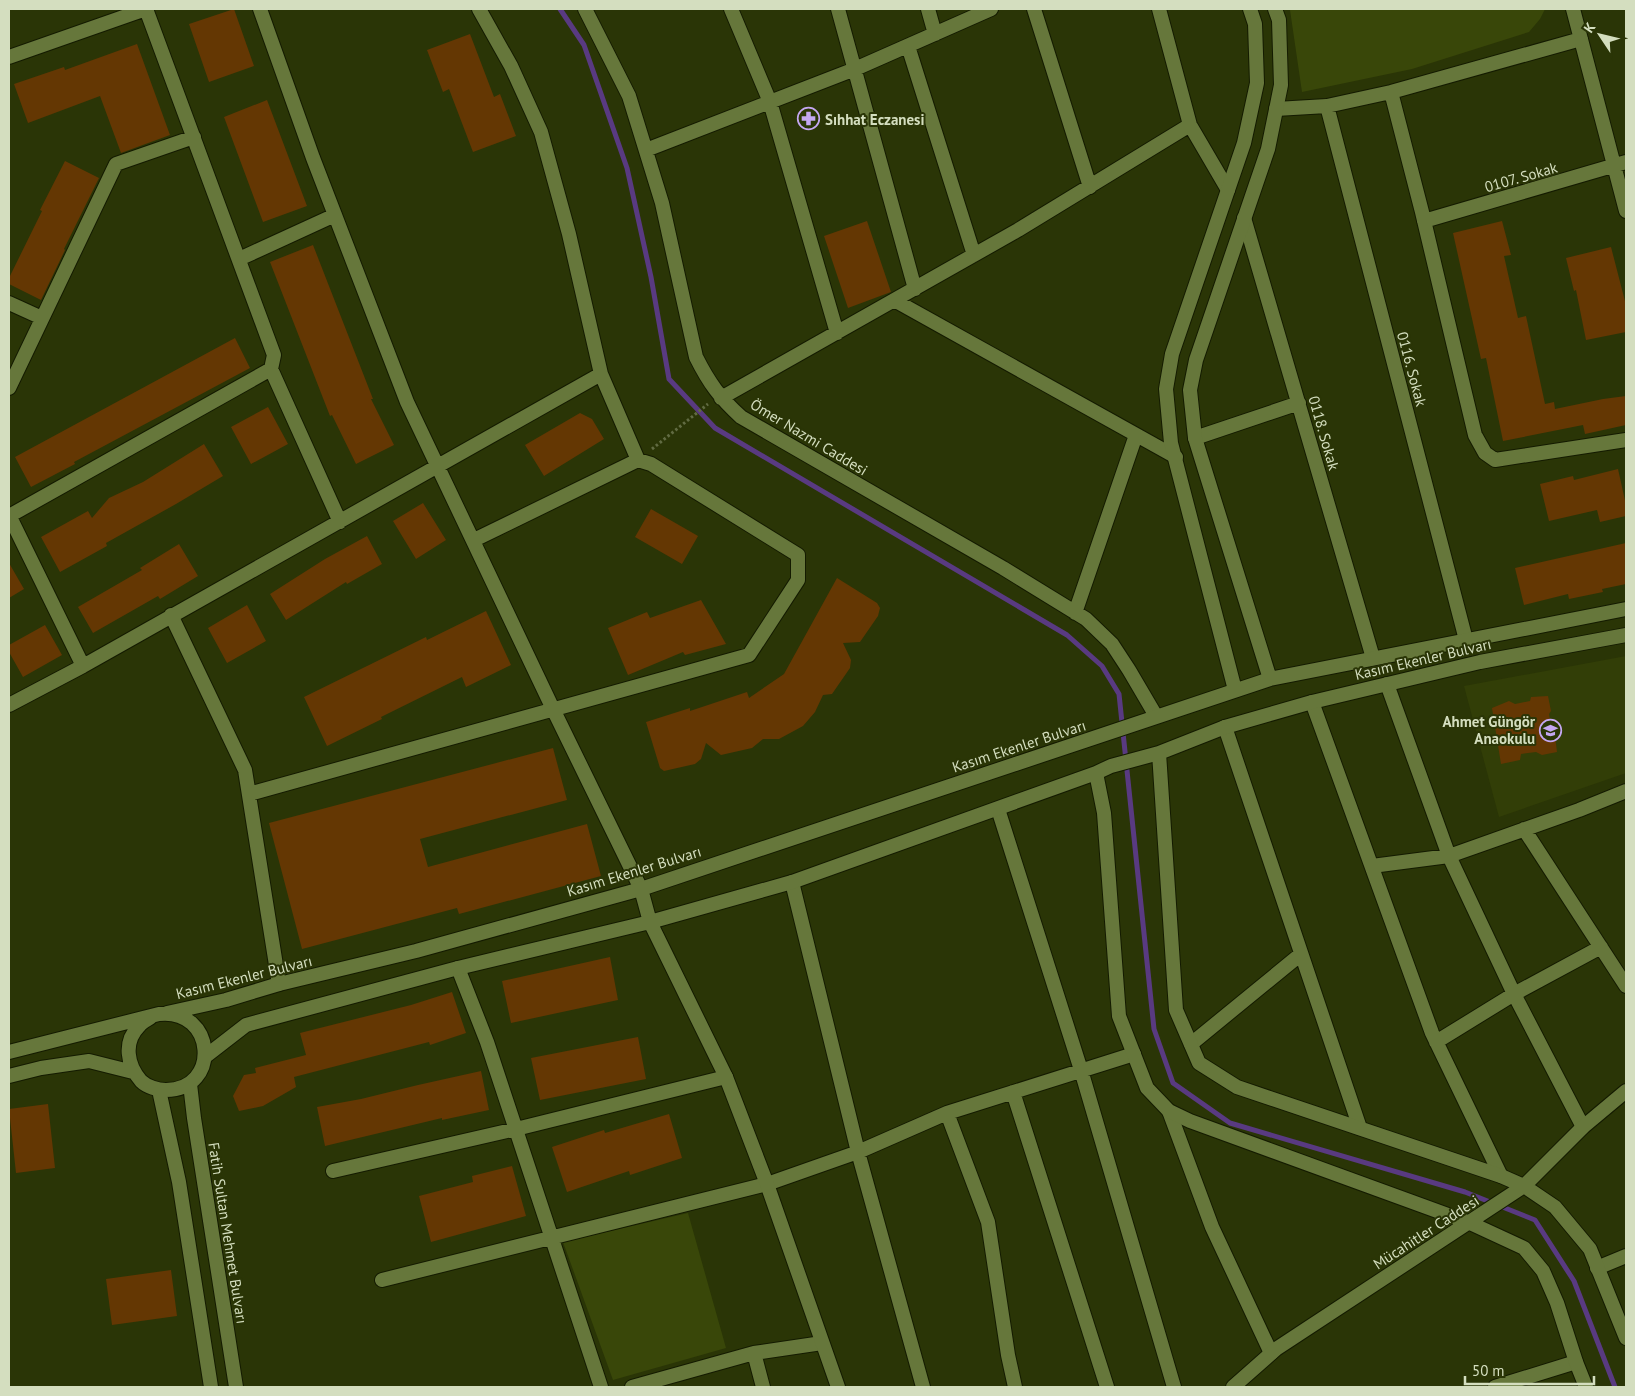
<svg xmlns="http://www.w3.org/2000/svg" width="1635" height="1396" font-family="'PT Sans',sans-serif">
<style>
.built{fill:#323e07}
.green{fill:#394709}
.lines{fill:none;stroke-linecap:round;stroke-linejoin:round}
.stream{stroke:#593a81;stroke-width:5}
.building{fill:#643703}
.minor-casing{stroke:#141b00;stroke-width:16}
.tertiary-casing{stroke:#141b00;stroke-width:16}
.path{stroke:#616b42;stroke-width:3;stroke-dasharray:2.5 2.5;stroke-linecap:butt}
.minor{stroke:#66773b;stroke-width:14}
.tertiary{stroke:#66773b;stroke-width:14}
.labels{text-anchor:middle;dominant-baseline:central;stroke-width:4;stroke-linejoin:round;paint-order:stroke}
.poi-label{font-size:15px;font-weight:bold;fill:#d4debf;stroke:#2a3506;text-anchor:start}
.street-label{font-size:15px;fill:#d4debf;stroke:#2a3506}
</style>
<rect width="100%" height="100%" fill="#2a3506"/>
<path class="built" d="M1626,656V773L1499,817L1464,686Z"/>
<path class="green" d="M1293,9H1545L1540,19L1529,32L1412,69L1302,92L1290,10Z
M688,1213L726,1348L613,1380L563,1242Z"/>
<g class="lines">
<path class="stream" d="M560,9L584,45L627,168L651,277L669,379L715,428L1067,635L1102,666L1119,694L1154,1029L1173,1083L1230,1123L1465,1192L1535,1220L1574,1281L1615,1387"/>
</g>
<path class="building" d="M234,9L254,66L209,82L189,24Z
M470,34L494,97L500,94L516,136L473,152L449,89L443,92L427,50Z
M137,44L170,135L121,153L100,96L28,123L14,84L64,67L65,70Z
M267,100L307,206L263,222L224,117Z
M65,161L99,178L64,249L65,250L41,300L9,284V278L42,211L40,210Z
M867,221L891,292L848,308L824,236Z
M1502,221L1511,255L1504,256L1518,318L1526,316L1545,404L1554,402L1555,409L1603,399L1626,396V425L1585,434L1583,425L1503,441L1486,358L1481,359L1453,233Z
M313,245L373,399H371L394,445L356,464L332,415L330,416L270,262Z
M1611,247L1626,305V332L1586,340L1576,290L1574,291L1566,258Z
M235,338L250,368L74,462L75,464L31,487L15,457Z
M268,407L288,444L251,464L231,427Z
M580,413L592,419L604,439L544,476L525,445Z
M204,444L223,476L176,504L106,543L107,546L60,572L41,537L88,511L92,518L109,498L143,482Z
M1618,469L1626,505V516L1600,522L1597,510L1549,521L1540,484L1573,476L1574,480Z
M423,503L446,540L416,559L393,521Z
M651,509L698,536L682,564L635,537Z
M367,536L382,564L347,584L346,582L286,620L270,594L325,559Z
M1626,543V584L1602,589L1603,592L1569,599L1568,594L1524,605L1515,568Z
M179,544L198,576L160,599L158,596L93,633L78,607L142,570L140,568Z
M9,563L24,589L9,598Z
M837,578L877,603L880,608L878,616L860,642L843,643L851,660L850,668L832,694L823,695L815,712L803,726L779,739H763L752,748L721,755L706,743L701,759L695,764L664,771L660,768L646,722L690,708V711L747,692L749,698L784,674Z
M701,600L726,644L685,655L683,652L628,675L608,628L647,612L650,618Z
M247,605L266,641L227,663L208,628Z
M486,611L511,665L466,687L462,677L381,717L382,719L327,746L304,697L426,637L427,640Z
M45,625L62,655L23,677L9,652V645Z
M1548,696L1551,711L1549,714L1552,733L1555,736L1557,752L1542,755L1536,752L1521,754L1520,760L1501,764L1492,708L1509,701L1515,704L1530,701L1531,697Z
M553,748L567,800L420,839L428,867L587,824L601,876L459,914L457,908L302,949L269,823Z
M610,957L618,1000L511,1023L502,981Z
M452,992L466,1033L430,1045L429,1042L294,1077L296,1087L263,1106L239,1111L233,1096L244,1075L256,1073L255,1068L306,1055L300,1033L411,1005Z
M638,1037L646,1079L540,1100L531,1058Z
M481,1071L489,1110L442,1120V1118L325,1146L317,1107L361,1099L418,1085Z
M48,1104L55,1168L16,1173L9,1109Z
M669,1114L682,1158L630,1175L629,1171L567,1192L552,1147L604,1130L605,1133Z
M512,1166L526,1216L431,1242L419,1196L473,1182L472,1176Z
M171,1270L177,1316L112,1325L106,1279Z"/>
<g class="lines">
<defs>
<path id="minor" d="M260,9L313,158L407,402L553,709L641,889
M479,9L511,66L541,132L569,234L601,374L638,460
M585,9L629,96L662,203L696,357C709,383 720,398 741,417L1003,568L1086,619L1112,644L1129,670L1156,716
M731,9L770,102L837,333
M838,9L915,289
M928,9L935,34
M1034,9L1090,187
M1159,9L1190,125L1228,190
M1573,9L1626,211
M908,46L974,255
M9,57L146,9L274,355L271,369L9,516
M1391,92L1422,212L1475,435L1485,453L1495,460L1626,440
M1327,106L1466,640
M1276,109L1327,106L1391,92L1581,39
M646,150L855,69L991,9
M1244,218L1373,658
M1424,221L1626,162
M239,259L335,215
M894,300L1176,457
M9,303L42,318
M271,369L340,522
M9,388L116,164L194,137
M721,398L1018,230L1190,125
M1195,438L1299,403
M9,515L83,666
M1075,613L1136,435
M171,615L245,770L279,984
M1387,684L1449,856L1514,994L1583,1127
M1312,702L1432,1033L1501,1176
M9,705L83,666L601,374
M1225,727L1360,1128
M249,794L749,655L798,580V555L651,464L638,460L474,540
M998,809L1081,1070L1174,1387
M1524,829L1626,986
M1372,866L1449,856L1579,810L1626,791
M792,882L858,1152L923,1387
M458,968L487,1042L601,1387
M1436,1042L1514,994L1601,947
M1191,1044L1301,954
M1013,1092L1107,1387
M1169,1111L1212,1227L1271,1353
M947,1113L988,1222L1008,1355L1015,1387
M333,1171L516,1129L726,1077
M1597,1268L1626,1256
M382,1280L767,1184L858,1152L947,1113L1134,1054
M754,1353L763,1387
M632,1387L754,1353L822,1343
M1495,1387L1576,1362"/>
<path id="tertiary" d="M1270,679L1195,438L1190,390L1196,360L1268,149L1281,85L1279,20L1275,9
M1235,690L1171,443L1166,389L1172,354L1244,143L1257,83L1255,24L1250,9
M1159,753L1176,1010L1199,1063L1237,1087L1501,1176L1524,1186L1555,1207L1590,1249L1626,1338
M1096,773L1104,813L1119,1016L1147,1088L1169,1111L1190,1121L1470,1223L1524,1248L1543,1271L1557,1303L1576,1362L1586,1387
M641,889L650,922L726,1077L767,1184L838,1387
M167,1013L226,1000L279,984L416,951L641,889L1270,679L1626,609
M9,1052L159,1014C216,1008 221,1090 166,1090C158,1090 147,1087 141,1081C127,1065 123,1042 139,1026C142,1022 147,1020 151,1017
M206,1056L246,1025L458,968L650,922L792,882L1096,773L1111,766L1159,753L1225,727L1312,702L1480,662L1626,635
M9,1076L41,1068L89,1061L133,1072
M190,1084L194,1118L236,1387
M159,1090L179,1182L211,1387
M1233,1387L1276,1349L1524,1186L1583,1127L1626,1091"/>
</defs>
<use href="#minor" class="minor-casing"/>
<use href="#tertiary" class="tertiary-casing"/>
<path class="path" d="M652,449L708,404"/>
<use href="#minor" class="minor"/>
<use href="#tertiary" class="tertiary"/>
</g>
<defs>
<symbol id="pharmacy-ring" viewBox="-11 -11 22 22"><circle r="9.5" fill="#2a3506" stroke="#c4a7f1" stroke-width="1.5"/><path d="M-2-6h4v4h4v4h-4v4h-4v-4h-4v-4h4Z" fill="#c4a7f1"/></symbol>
<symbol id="school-ring" viewBox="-11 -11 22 22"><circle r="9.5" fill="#2a3506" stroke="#c4a7f1" stroke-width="1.5"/><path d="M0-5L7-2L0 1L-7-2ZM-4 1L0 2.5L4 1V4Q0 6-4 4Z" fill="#c4a7f1"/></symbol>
</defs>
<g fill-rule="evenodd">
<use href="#pharmacy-ring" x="796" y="106" width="25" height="25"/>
<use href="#school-ring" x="1538" y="718" width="25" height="25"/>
</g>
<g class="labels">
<g class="poi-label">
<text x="825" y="119">Sıhhat Eczanesi</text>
<text x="1535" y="721" text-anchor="end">Ahmet Güngör<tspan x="1535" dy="17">Anaokulu</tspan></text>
</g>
<g class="street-label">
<text transform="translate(1521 177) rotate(-16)">0107. Sokak</text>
<text transform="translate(1412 369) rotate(75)">0116. Sokak</text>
<text transform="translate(1324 433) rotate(74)">0118. Sokak</text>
<text transform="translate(809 437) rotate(31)">Ömer Nazmi Caddesi</text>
<text transform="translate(1423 659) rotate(-13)">Kasım Ekenler Bulvarı</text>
<text transform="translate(1019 746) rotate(-18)">Kasım Ekenler Bulvarı</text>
<text transform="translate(634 871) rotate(-17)">Kasım Ekenler Bulvarı</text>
<text transform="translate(244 977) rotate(-14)">Kasım Ekenler Bulvarı</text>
<text transform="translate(1426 1232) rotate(-33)">Mücahitler Caddesi</text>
<text transform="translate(228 1233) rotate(81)">Fatih Sultan Mehmet Bulvarı</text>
</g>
</g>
<rect width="1635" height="1396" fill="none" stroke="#d4debf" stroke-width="20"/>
<g transform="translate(1600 35) rotate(305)" stroke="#2a3506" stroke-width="4" paint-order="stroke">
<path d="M0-4L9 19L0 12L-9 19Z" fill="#d4debf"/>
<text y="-8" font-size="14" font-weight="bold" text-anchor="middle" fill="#d4debf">K</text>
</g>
<path d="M1465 1376v8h129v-8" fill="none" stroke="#d4debf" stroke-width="2.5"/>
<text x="1472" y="1376" font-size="15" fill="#d4debf" stroke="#2a3506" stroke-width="4" paint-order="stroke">50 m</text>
</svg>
